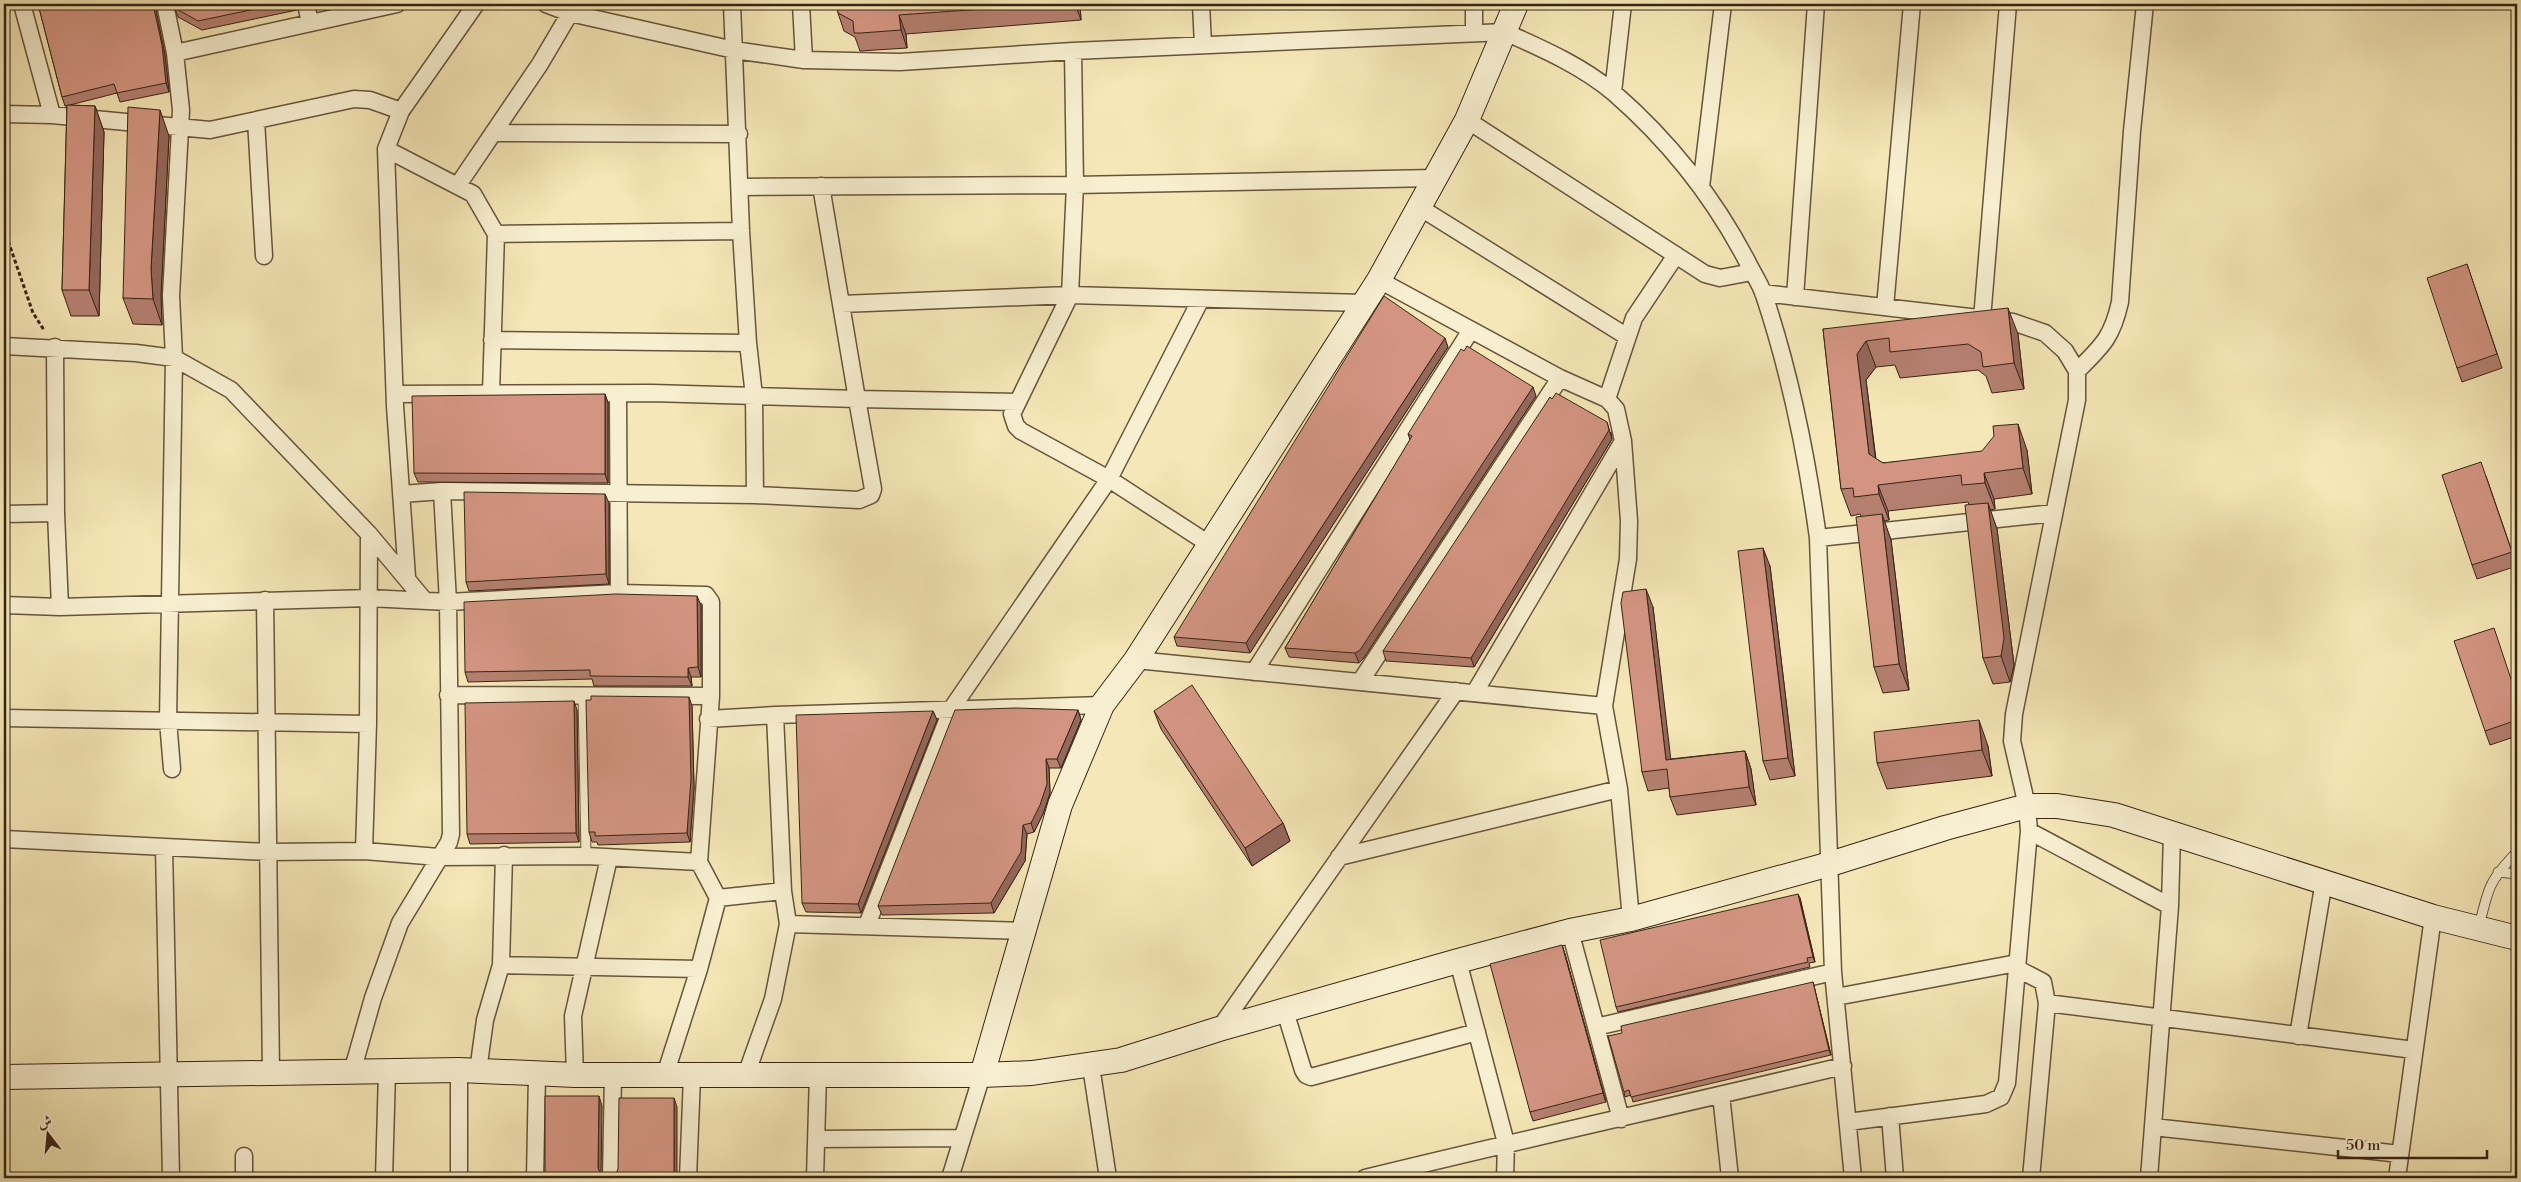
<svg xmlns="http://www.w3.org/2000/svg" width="2521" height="1182" font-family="'Libre Bodoni',Amiri,serif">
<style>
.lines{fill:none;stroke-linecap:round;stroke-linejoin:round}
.lane-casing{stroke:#66553c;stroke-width:11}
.street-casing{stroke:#66553c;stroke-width:19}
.secondary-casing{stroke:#372413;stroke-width:26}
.path{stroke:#372413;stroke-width:3;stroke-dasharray:4 2.5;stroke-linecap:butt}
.lane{stroke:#f8efd0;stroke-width:9}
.street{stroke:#f8efd0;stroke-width:16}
.secondary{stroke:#f8efd0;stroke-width:24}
.wall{fill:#b58070;stroke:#372413}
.shaded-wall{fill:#94685b;stroke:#372413}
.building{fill:#d39582;stroke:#372413}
</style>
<rect width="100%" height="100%" fill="#f5e7b7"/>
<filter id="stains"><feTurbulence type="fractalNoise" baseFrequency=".004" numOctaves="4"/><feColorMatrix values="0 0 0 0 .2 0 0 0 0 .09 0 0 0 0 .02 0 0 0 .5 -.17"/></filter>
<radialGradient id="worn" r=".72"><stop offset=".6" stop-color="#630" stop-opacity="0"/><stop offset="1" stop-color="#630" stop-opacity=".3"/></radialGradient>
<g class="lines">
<defs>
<path id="lane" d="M583,695L586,856
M2498,872L2517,874
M2479,927C2488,888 2489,881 2517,852"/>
<path id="street" d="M22,4L52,115
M165,4L175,53L181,110L171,296L174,358L168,721L172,769
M306,4L310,23
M546,4L570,13L734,50L804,60L900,62L1073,51L1505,32C1543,49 1582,66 1614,93C1668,140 1714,198 1747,261C1752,272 1760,283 1764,295C1790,373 1807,457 1818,538L1833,972L1853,1178
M732,4L741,231L748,343L754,396L755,495
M801,4L804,60
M1201,4L1203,45
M1474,33V4
M175,53L397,4
M1613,92L1623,4
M4,114L52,115L210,130L354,99L370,100L401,111
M256,120L264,256
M1467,120L1705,274L1720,278L1752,272
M493,133L739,134
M386,149L473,194L496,234L491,393
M458,185L540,64L570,13L572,4
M741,187L1075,185L1073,51
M1701,187L1723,4
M1419,207L1626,336
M496,234L741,231
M1379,280L1560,378L1607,399L1616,409L1623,441L1629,521L1628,559L1604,706L1619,789L1631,919
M1763,293L2013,322L2045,333L2065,351L2077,371V400L2014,714L2012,741L2027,806L2029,831L2007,1083L2001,1097L1986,1104L1848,1122
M1795,297L1816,4
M841,304L1070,295L1364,303
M1885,307L1912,4
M1982,319L2008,4
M492,340L748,343
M4,346L136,353L174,358L231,390L369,534L425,601
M55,347L56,513L60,607
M2077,371C2102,346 2112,338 2120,302L2132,131L2145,4
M395,394L651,393L857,399L821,186
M618,394L619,593
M1607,399L1634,318L1676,255
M402,494L442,491L755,495L859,500L871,495L873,489L857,399L1018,402
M4,514L56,513
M369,534L368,724L364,851L439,857L586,856L699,862
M1818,538L2054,513
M1209,544L1109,479L1021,431L1016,426L1012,414L1070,295L1075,185L1435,178
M407,577L395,406L386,149L401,111L476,4
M265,600L271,1073
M4,605L60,607L369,598L448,602L619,593L706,595L711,602V696L699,862L718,898
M1136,660L1604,706
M1254,672L1471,330
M1360,682L1560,378
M1475,692L1623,441
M448,695L711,696
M4,718L368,724
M708,719L775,715L1102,705
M2029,831L2170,906
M4,839L268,852L364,851
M164,848L171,1178
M1339,857L1619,789
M788,924L1024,931
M867,925L952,708L1109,479L1201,299
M1570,931L1621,1119
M1458,961L1506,1143L1505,1178
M501,965L699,969
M2016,968L2043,982L2047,1003L2031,1178
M1836,997L2017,963
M2047,1003L2414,1050
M1285,1011L1303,1070L1306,1075L1311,1077L1477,1032
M1596,1027L1833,972
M1219,1029L1456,691
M2298,1036L2324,881
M1091,1066L1108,1178
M459,1070V1178
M478,1071L485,1020L501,965L504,855
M352,1072L373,998L400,923L449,842L451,834L448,602L442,491
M575,1075L573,1016L609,858
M665,1075L699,969L718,898L783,891
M746,1075L773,999L788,924L783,891L775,715
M1721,1095L1730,1178
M1890,1116L1895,1178
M2153,1127L2400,1154
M816,1139L962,1138
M244,1156V1178
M384,1178L387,1072
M535,1178L537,1074
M611,1178L613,1075
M688,1178L692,1076
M815,1178L818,1074
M950,1178L982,1075
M1365,1178C1524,1139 1684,1104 1843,1066
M2149,1178L2170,906L2172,833
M2397,1178L2433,917"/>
<path id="secondary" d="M982,1075L1060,805L1102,705L1136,660L1379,280L1467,120L1516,4
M4,1077L459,1070L575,1075H982L1032,1073L1121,1060L1219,1029L1458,961L1570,931L1631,919L1830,864L1945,828L2027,806H2057L2114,815L2433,917L2517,938"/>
</defs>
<use href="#lane" class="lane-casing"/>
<use href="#street" class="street-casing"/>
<use href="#secondary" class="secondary-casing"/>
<path class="path" d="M4,229L33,313L44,330"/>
<use href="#lane" class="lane"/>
<use href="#street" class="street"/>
<use href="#secondary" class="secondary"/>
</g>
<path class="wall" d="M38,4H156L155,6L165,55L169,92L120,102L117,93L70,105L95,106L104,132L99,316H71L62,290L67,106H65L62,97Z
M173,4H297V10L202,30L178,17Z
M837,4H1080L1081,20L906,34L907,48L860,51L855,37L844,31L838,13Z
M169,136L161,295L162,325L133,324L123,298Z
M2467,264L2502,368L2462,382L2457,368Z
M1823,329L2018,334L2024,389L1992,393L1986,376L1978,370L1900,378L1895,365L1876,367L1866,380L1876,459L1883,463L2027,450L2032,494L1994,499L1995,509L1990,510L1997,529L2014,665L2010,682L1993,684L1983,658L1969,505L1968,502L1888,511L1889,520L1884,521L1891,540L1909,690L1883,693L1874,667L1861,516L1860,514L1851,516L1841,489Z
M1448,347L1250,653L1177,646L1174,637Z
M605,394L608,403V483L418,482L414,473Z
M1536,396L1363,659L1359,663L1289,657L1285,648L1410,440L1408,434Z
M1611,432L1612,439L1474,667L1386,661L1383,651Z
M2486,476L2517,566L2477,579L2472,565Z
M609,503V584L469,591L466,582Z
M1770,566L1795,776L1770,780L1763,761Z
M701,605V677H691L692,686H594L592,679L468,682L465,672Z
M1653,607L1670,759L1745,751L1751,769L1756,805L1677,815L1670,797L1669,788L1648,791L1642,772Z
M2517,696V736L2490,745L2485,731Z
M692,706L694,788L690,842L598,845L597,842H592L589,832Z
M577,710L579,842L470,844L467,834Z
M1078,710L1081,720L1061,768H1049L1050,793L1043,814L1034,832L1027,834L1025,861L994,913L882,915L878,906Z
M933,711L937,720L861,913L806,912L802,903Z
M1154,711L1283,823L1290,841L1252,866L1161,729Z
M1988,746L1992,776L1887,789L1877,763Z
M1800,898L1815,962L1809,963L1810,967L1618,1012L1616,1007Z
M1562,945L1565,954L1606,1102L1533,1121L1530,1112Z
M1813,982L1831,1055L1633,1102L1631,1095L1625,1097L1624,1092Z"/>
<path class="shaded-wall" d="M153,4H156L155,6L165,55L169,92L166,83Z
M1075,4H1080L1081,20Z
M899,15L906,34L907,48L901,30Z
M95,106L104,132L99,316L89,290Z
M160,110L169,136L161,295L162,325L153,299L151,269Z
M2008,308L2018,334L2024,389L2014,363Z
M1445,338L1448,347L1250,653L1246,643Z
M1866,341L1876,367L1866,380L1878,480L1869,454L1857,354Z
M1533,387L1536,396L1363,659L1359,663L1355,653Z
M605,394L608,403V483L605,474Z
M1607,422L1612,439L1474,667L1471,658Z
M2018,424L2027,450L2032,494L2023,468Z
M1984,473L1994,499L1995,509L1985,483Z
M1878,485L1888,511L1889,520L1879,494Z
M605,494L609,503V584L606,574Z
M1988,503L1997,529L2014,665L2010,682L2001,656Z
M1882,514L1891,540L1909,690L1899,664Z
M1763,548L1770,566L1795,776L1788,758Z
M1646,589L1653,607L1673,778L1666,760Z
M697,596L701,605V677L698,667Z
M688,668L691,677L692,686L688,677Z
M689,697L692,706L694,788L690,842L687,833Z
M574,701L577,710L579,842L576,833Z
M1078,710L1081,720L1061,768L1057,759Z
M933,711L937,720L861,913L858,904Z
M1979,720L1988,746L1992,776L1982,750Z
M1745,751L1751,769L1756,805L1749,787Z
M1046,759L1049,768L1050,793L1043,814L1034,832L1031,823Z
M1283,823L1290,841L1252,866L1245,848Z
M1023,825L1027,834L1025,861L994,913L991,903Z
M1798,894L1800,898L1815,962L1813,957Z
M1562,945L1565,954L1606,1102L1603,1093Z
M1813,982L1814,987L1831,1055L1829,1050Z
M599,1096L602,1106L601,1178L598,1168Z
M674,1098L677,1107V1178H674Z"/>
<path class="building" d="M38,4H153L162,45L166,83L117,93L114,84L62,97Z
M173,4H279L198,21L175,8Z
M837,4H1053L899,15L901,30L861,33H854L853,21L838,13Z
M67,105L95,106L89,290H62Z
M128,107L160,110L151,269L153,299L123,298Z
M2517,183V194L2514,184Z
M2467,264L2497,354L2457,368L2427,278Z
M1384,296L1445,338L1246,643L1174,637Z
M2008,308L2014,363L1983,367L1981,352L1968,344L1890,352L1889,338L1866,341L1857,354L1869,454L1883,463L1982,451L1994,436L1993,426L2018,424L2023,468L1984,473L1985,483L1962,485L1961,475L1878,485L1879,494L1854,497L1853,488L1841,489L1823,329Z
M1467,346L1533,387L1360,650L1355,653L1285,648L1412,436L1408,434L1461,349L1464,351Z
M1556,393L1607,422L1609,430L1471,658L1383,651L1550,397L1552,399Z
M605,394V474L414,473L412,396Z
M2481,462L2512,552L2472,565L2442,475Z
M464,492L605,494L606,574L466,582Z
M1988,503L2004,638L2001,656L1983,658L1965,505Z
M1882,514L1899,664L1874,667L1856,517Z
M1763,548L1788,758L1763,761L1738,551Z
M1646,589L1666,760L1745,751L1749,787L1670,797L1667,769L1642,772L1621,603L1623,592Z
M616,594L697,596L698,667L688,668V677L590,676V670L465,672L464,602Z
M2494,628L2517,697V720L2485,731L2454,641Z
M1192,685L1283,823L1245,848L1154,711Z
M591,696L689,697L691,779L687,833L595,836V832H589L586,700H591Z
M574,701L576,833L467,834L465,703Z
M1016,708L1078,710L1057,759H1046L1047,784L1040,805L1031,823L1023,825L1021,852L991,903L878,906L955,710Z
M933,711L858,904L802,903L796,715Z
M1979,720L1982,750L1877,763L1874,732Z
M1798,894L1813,957L1807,958L1808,962L1616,1007L1600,940Z
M1562,945L1603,1093L1530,1112L1490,964Z
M1813,982L1829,1050L1631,1097L1629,1090L1624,1092L1608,1036L1622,1033L1621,1026Z
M545,1096H599L598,1168L602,1177L607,1178H545Z
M619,1098H674V1178H609L616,1174L618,1169Z"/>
<rect width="2521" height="1182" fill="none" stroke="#f5e7b7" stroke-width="20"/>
<rect x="5" y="5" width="2511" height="1172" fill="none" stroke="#372413" stroke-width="2.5"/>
<rect x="10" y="10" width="2501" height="1162" fill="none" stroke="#372413"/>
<g transform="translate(48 1134) rotate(344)" stroke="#f8efd0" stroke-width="4" paint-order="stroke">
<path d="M0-4L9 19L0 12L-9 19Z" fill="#372413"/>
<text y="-8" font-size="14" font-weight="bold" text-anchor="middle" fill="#372413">ش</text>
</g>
<path d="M2338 1150v8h149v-8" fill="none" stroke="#372413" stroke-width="2.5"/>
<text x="2346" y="1150" font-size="15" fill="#372413" stroke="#f8efd0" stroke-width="4" paint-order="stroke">50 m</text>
<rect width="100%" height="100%" filter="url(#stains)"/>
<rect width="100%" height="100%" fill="url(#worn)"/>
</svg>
